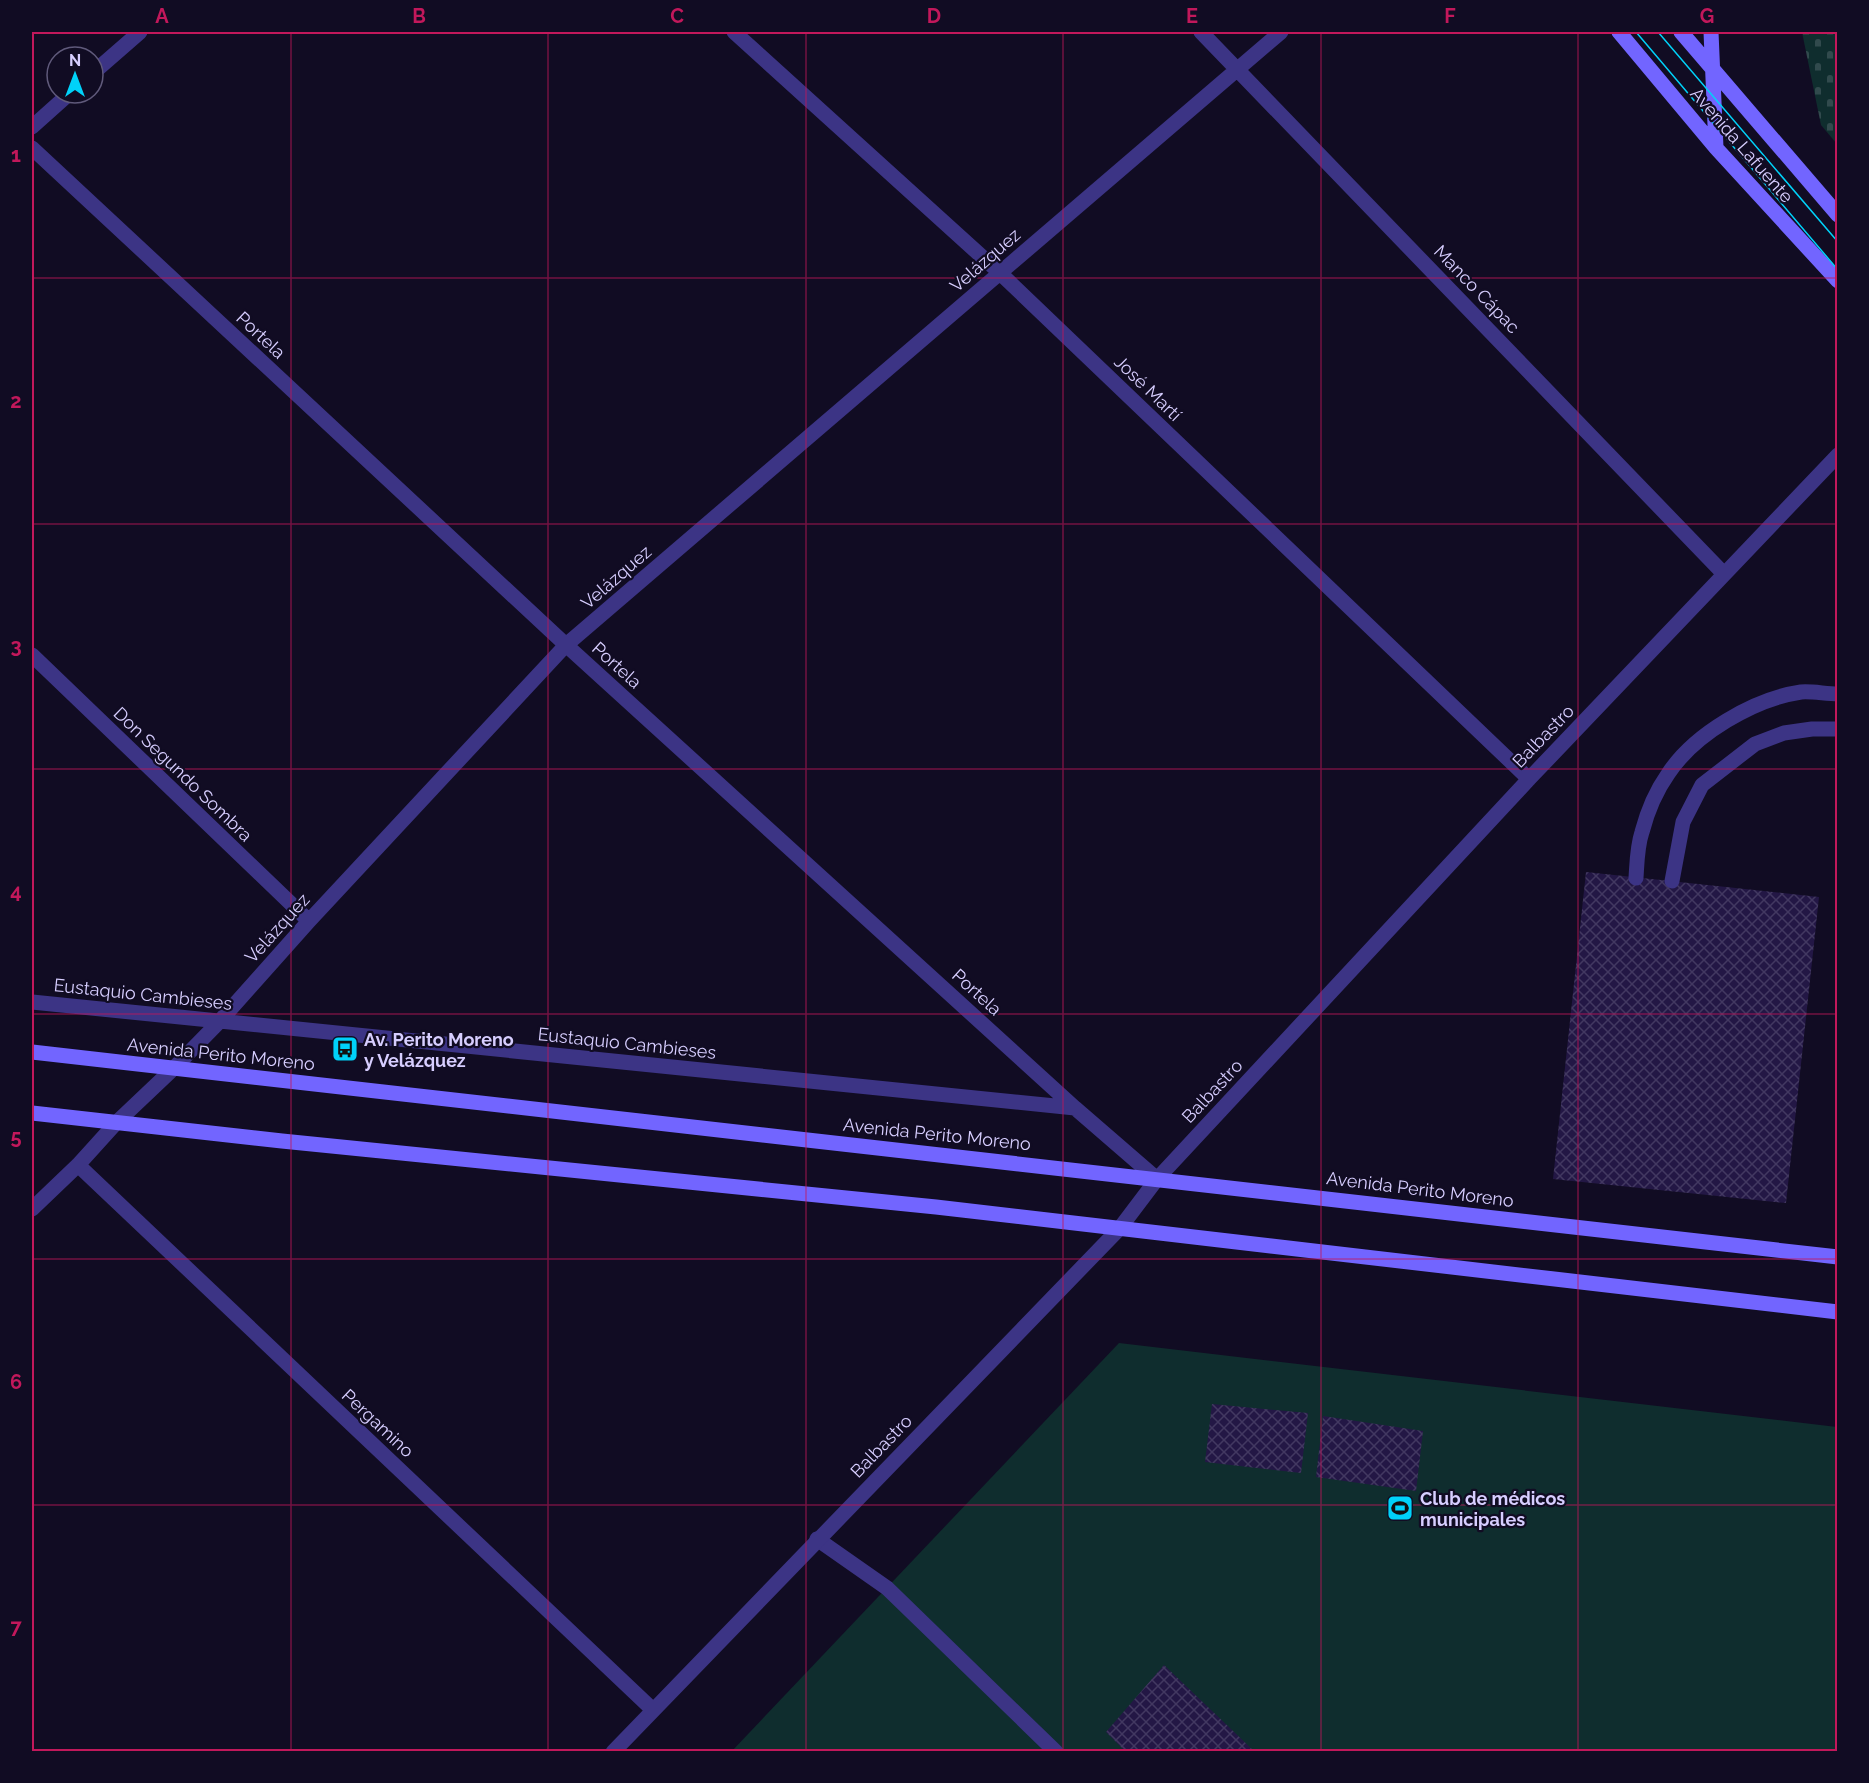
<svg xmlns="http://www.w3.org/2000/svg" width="1869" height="1783" font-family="Raleway,sans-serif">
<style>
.cemetery{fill:url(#cemetery-stones)}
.garden{fill:#0f2d2e}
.building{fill:url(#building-cross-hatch)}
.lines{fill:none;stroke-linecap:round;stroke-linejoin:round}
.lane{stroke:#3c3485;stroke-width:15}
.street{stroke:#3c3485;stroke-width:15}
.secondary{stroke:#7265ff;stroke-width:15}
.tram{stroke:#00d2f9;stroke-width:1.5}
.grid{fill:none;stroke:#c2185b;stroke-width:1.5;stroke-opacity:0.55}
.labels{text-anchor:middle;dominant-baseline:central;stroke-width:4.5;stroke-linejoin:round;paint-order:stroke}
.street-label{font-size:18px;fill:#d7ceff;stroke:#110c23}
.poi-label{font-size:18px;font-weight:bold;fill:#d7ceff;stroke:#110c23;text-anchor:start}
.neatline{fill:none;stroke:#c2185b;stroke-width:2}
.grid-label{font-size:20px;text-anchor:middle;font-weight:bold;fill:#c2185b}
</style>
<defs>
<pattern id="cemetery-stones" width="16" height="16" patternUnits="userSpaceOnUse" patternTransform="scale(1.5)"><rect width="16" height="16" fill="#0f2d2e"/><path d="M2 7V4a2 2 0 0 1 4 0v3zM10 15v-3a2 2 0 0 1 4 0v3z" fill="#314a4d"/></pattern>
<pattern id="building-cross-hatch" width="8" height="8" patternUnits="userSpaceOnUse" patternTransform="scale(1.5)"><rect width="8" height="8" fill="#231745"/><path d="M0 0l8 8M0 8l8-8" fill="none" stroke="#423861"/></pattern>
</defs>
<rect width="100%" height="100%" fill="#110c23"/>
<path class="cemetery" d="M1802,32H1837V144L1821,125Z"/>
<path class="garden" d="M1119,1343L1837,1427V1751L731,1752Z"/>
<path class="building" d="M1586,872L1819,897L1786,1203L1553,1179Z
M1212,1404L1308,1413L1301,1473L1205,1462Z
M1323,1416L1423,1431L1416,1491L1316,1477Z
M1164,1665L1255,1752H1126L1106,1732Z"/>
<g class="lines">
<path class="lane" d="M1636,878C1637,863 1637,847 1642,832C1647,813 1656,791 1668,774C1694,734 1754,699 1801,692C1812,691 1826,694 1838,694
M1672,881L1683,822L1702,785L1755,744L1784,733L1812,729H1838
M817,1539L887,1588L1056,1752"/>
<path class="street" d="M734,32L1000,273L1529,779
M1201,32L1724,574
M93,73L140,32
M32,127L70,93
M32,148L566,645L1075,1108L1157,1179
M32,655L309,921
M32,1002L1075,1108
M78,1165L652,1709
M32,1209L78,1165L116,1123L174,1068L219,1022L309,921L566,645L1281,32
M613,1752L1120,1228L1157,1179L1529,779L1838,455"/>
<path class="secondary" d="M1619,32L1716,148L1838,281
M1681,32L1838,215
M1711,32L1716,148
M32,1052L1838,1257
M32,1113L282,1141L936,1207L1838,1312"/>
<path class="tram" d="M1636,32L1838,270
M1658,32L1838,242"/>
</g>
<path class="grid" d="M291,32V1752M548,32V1752M806,32V1752M1063,32V1752M1321,32V1752M1578,32V1752M32,278H1838M32,524H1838M32,769H1838M32,1014H1838M32,1259H1838M32,1505H1838"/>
<defs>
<symbol id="bus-square" viewBox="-11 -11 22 22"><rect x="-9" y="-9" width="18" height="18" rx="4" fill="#00d2f9" stroke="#110c23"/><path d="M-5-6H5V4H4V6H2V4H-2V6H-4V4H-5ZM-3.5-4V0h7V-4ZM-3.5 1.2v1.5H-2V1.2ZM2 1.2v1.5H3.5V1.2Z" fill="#111"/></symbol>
<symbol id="stadium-square" viewBox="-11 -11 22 22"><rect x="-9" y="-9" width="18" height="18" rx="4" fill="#00d2f9" stroke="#110c23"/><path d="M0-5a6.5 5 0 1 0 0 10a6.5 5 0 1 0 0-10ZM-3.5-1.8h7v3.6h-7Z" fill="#111"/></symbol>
</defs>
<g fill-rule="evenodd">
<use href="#bus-square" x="330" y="1034" width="30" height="30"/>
<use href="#stadium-square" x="1385" y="1493" width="30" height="30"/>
</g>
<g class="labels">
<g class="street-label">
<text transform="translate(1742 145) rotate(49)">Avenida Lafuente</text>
<text transform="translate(985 260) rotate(-41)">Velázquez</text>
<text transform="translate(1477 289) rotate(46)">Manco Cápac</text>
<text transform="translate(261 335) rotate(43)">Portela</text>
<text transform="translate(1148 388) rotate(44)">José Martí</text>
<text transform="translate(616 577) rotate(-41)">Velázquez</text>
<text transform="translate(617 665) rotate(42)">Portela</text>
<text transform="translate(1543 736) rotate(-46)">Balbastro</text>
<text transform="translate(183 774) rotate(44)">Don Segundo Sombra</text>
<text transform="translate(277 928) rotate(-48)">Velázquez</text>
<text transform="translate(977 992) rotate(42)">Portela</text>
<text transform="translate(143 994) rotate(6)">Eustaquio Cambieses</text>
<text transform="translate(627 1043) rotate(6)">Eustaquio Cambieses</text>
<text transform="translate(221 1054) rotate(6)">Avenida Perito Moreno</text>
<text transform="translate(1212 1091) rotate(-47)">Balbastro</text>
<text transform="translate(937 1134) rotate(6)">Avenida Perito Moreno</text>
<text transform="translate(1420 1189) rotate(7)">Avenida Perito Moreno</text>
<text transform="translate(378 1423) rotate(43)">Pergamino</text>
<text transform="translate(881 1446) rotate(-46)">Balbastro</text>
</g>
<g class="poi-label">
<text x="364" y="1039">Av. Perito Moreno<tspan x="364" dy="21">y Velázquez</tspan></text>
<text x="1420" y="1498">Club de médicos<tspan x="1420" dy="21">municipales</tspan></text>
</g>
</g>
<rect width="1869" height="1783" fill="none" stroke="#110c23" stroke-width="66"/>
<g transform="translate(75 75)"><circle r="28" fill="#110c23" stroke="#605a7b" stroke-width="1.5"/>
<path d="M0-4.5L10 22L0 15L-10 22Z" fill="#00d2f9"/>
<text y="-9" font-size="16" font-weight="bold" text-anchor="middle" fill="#d7ceff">N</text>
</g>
<rect x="33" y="33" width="1803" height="1717" class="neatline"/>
<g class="grid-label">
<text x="162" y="23">A</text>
<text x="419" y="23">B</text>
<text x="677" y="23">C</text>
<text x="934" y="23">D</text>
<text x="1192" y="23">E</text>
<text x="1450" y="23">F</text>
<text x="1707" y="23">G</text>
<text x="16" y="162">1</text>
<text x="16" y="408">2</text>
<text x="16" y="653">3</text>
<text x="16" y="898">4</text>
<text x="16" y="1144">5</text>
<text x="16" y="1389">6</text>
<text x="16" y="1634">7</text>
</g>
</svg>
